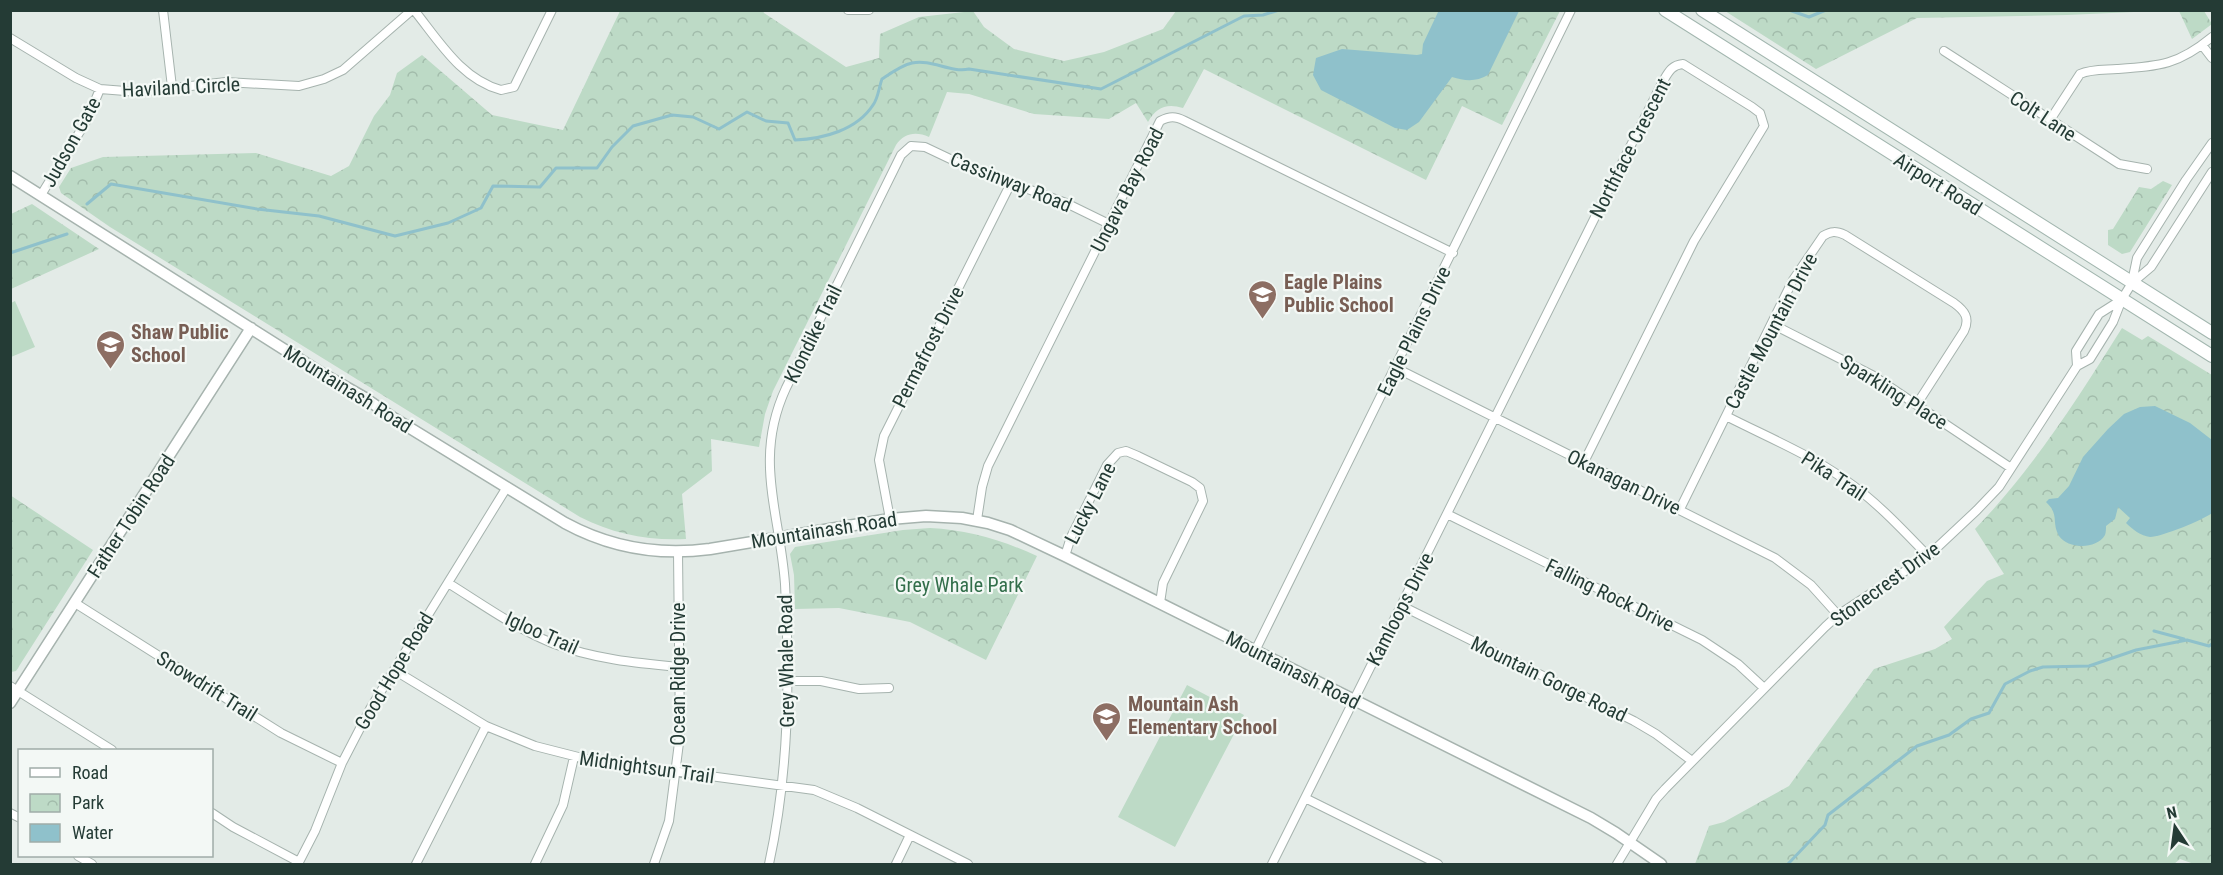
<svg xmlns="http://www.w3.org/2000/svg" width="2223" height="875" font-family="'Roboto Condensed',sans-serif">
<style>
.park{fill:url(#park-crowns)}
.pitch{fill:#bddac6}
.water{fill:#8fc1cb}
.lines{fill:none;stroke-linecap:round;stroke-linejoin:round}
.stream{stroke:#8fc1cb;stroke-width:3}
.minor-casing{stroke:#a6b3ae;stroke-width:10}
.tertiary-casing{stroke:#a6b3ae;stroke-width:13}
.secondary-casing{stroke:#a2b6af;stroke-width:14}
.minor{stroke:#fff;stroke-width:8}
.tertiary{stroke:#fff;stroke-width:10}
.secondary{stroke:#fff;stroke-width:12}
.labels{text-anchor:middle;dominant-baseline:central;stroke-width:4.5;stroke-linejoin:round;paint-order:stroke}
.street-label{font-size:20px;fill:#243b35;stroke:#f3f8f5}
.education-label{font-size:20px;font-weight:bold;fill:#785e54;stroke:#f3f8f5;text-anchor:start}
.park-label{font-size:20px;fill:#326e4a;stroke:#f3f8f5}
</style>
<defs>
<pattern id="park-crowns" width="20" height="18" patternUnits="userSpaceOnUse" patternTransform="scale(1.5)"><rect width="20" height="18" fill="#bddac6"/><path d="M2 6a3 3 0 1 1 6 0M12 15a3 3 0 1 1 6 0" fill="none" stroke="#a2bcab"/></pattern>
</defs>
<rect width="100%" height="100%" fill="#e3ebe7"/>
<path class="park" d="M620,11H763L764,13L846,67L879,58L880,34L919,17L973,11L984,27L1014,49L1064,61L1104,52L1163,29L1176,11H1560L1502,125L1462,106L1426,180L1204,69L1183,108C1167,103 1156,107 1148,122L1136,103L1109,119L1034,114L969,94L947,92L929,137C916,131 904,133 896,145L773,391L765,414L759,447L711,439L712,471L682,494L686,539C649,541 613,534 580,517L110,227L61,193L59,187L71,168L103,157L256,153L331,176L349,166L374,116L390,95L397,73L422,55L492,115L563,130Z
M1725,11H2156L2067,15L1917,18L1816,69Z
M2179,11H2204L2212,24L2192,39Z
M2163,181L2172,185L2130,252L2122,254L2108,245V230L2113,229L2139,187L2151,189Z
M32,204L99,249L11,289V214Z
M2122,328L2142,340L2148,336L2212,375V864H2194L2180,859L2174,864H1695L1709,826L1724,822L1789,786L1874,669L1935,649L1952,639L1944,627L1987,581L2004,574L1975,529C2033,469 2078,398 2122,328Z
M10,495L93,550L16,671L11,672Z
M930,528C968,530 1002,540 1037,556L986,660L910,622L839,608L795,609L794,575L790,554L795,547L903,530Z"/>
<path class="pitch" d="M15,301L35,347L11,357V303Z
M1187,685L1244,715L1175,847L1118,817Z"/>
<path class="water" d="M1439,10L1519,11L1488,75C1476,82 1465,81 1452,77L1419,122L1407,130L1395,128L1321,90L1313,75L1316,58L1342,49L1417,55L1422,54L1423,44Z
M2155,406L2190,423L2212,440V513C2203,520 2161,537 2150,537C2141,536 2132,529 2126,523L2130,518L2118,507L2115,519L2106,526C2106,529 2106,532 2105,535C2096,550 2068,549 2059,536C2051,522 2060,515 2046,502L2049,499L2058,498L2069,486L2083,457L2108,429L2124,414L2140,407Z"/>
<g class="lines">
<path class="stream" d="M1789,10L1809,17L1826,10
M87,204L111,184L257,209L319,216L395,236L448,223L481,208L493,186L540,187L556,168H597L612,147L633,126L672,115L693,117L719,129L747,112L766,121L788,123L795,140C823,139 857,130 873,105C878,99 879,87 882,79C891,73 902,65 912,63C932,59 950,73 969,69L1101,89L1244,16L1263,15L1279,10
M10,253L67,234
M2154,631L2184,639
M1788,864L1825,825L1828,815L1917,746L1949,735L1971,719L1989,713L2005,684L2030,671L2043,667L2089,666L2136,650L2187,640L2209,646L2212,644"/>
<defs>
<path id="minor" d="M163,10L172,87
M414,10C439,41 461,79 501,90L514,87L552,10
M848,10H869
M10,38L76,78L100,89L138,92L226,82L299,86L324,79L343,70L412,10
M2202,45L2212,58
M1944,51L2119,164L2147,169
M2050,120L2080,74C2091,69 2105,70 2117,69C2160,66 2178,65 2212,37
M41,195L87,120L100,89
M2132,282L2137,258L2186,180L2212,143
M1772,324L1872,375L2011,468
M2077,366L2076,351L2099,314L2121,300
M1396,368L1775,558L1811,585L1838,615
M1726,416C1765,436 1807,453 1844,479C1875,500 1902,529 1928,556
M1680,509L1793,280L1823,236C1831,231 1836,231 1845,235L1954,303C1965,311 1970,318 1964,331L1917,404
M1447,514L1702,640L1738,664L1764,688
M890,519L879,460L884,436L1011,183
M977,520L982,487L988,466L1160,121C1170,116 1175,116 1185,121L1453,253
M1065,556L1071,537L1107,465L1118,453L1126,451L1138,456L1192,482L1200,488L1203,501L1163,583L1160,603
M448,583C482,604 515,628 552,643C593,659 636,663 679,667
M75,603L281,733L342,763
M1402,606L1634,721L1656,734L1692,761
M1255,651L1571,10
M394,670L486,726L535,746L590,760L814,790L857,808L968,864
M787,681H821L859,689L889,688
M10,686L112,750
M1305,798L1438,864
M10,813L20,818
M212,813L233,827L299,862
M78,856L92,864
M298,864L315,831L342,763L370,709L507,487
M416,864L486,726
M535,864L563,805L574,757
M654,864L669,821L680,735L678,552
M769,864C789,773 790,678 785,584C780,513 753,459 786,388L901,155L911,146L925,147L965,166L1066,203L1109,224
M896,864L910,835
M1272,864L1662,83C1668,73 1671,65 1683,64L1752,107L1760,113L1764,126L1694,241L1584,462
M1617,864L1656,799L1665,789L1825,627L1838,615L1928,556L1977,510L1999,487L2077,366L2090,359L2113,322L2122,299L2132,283L2151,267L2212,172"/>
<path id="tertiary" d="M10,176L323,374L365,398L392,417L565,523C611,548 658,556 710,549L890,519L926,516L962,518L988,523L1010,530L1065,556L1591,818L1616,833L1661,864
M10,703L251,328"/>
<path id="secondary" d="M1665,10L2212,356
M1702,10L2212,333"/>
</defs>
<use href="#minor" class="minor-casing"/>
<use href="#tertiary" class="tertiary-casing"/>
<use href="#secondary" class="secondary-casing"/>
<use href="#minor" class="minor"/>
<use href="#tertiary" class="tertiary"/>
<use href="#secondary" class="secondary"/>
</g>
<defs>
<symbol id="school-pin" viewBox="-11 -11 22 30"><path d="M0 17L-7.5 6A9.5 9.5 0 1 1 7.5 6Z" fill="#8d6e63" stroke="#f3f8f5"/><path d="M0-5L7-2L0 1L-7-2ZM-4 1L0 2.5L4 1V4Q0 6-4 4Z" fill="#fff"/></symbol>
</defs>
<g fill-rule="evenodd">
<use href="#school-pin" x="1246" y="278" width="33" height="45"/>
<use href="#school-pin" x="94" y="328" width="33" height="45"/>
<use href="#school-pin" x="1090" y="700" width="33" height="45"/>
</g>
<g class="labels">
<g class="street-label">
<text transform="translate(181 87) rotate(-3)">Haviland Circle</text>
<text transform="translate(2043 116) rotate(33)">Colt Lane</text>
<text transform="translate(71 142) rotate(-61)">Judson Gate</text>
<text transform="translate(1630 148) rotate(-63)">Northface Crescent</text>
<text transform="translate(1011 182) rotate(22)">Cassinway Road</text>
<text transform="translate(1938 184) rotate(32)">Airport Road</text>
<text transform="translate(1127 190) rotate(-63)">Ungava Bay Road</text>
<text transform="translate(1414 331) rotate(-64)">Eagle Plains Drive</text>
<text transform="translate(1771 331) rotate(-62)">Castle Mountain Drive</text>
<text transform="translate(813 334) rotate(-64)">Klondike Trail</text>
<text transform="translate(928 347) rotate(-63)">Permafrost Drive</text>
<text transform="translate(348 389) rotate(32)">Mountainash Road</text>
<text transform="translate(1894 392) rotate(32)">Sparkling Place</text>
<text transform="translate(1834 476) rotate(33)">Pika Trail</text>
<text transform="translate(1624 482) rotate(26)">Okanagan Drive</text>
<text transform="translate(1090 503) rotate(-63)">Lucky Lane</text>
<text transform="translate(131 516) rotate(-57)">Father Tobin Road</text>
<text transform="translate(824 530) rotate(-9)">Mountainash Road</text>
<text transform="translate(1885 584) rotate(-36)">Stonecrest Drive</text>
<text transform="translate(1610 595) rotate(26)">Falling Rock Drive</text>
<text transform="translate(1400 609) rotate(-63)">Kamloops Drive</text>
<text transform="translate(542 633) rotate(24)">Igloo Trail</text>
<text transform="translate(786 661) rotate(-91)">Grey Whale Road</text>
<text transform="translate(1293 670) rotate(27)">Mountainash Road</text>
<text transform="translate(394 671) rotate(-59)">Good Hope Road</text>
<text transform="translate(678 674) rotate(-90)">Ocean Ridge Drive</text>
<text transform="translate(1549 679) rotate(26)">Mountain Gorge Road</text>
<text transform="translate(207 686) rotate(32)">Snowdrift Trail</text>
<text transform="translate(647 767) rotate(8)">Midnightsun Trail</text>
</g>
<g class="education-label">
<text x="1284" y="282">Eagle Plains<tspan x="1284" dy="23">Public School</tspan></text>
<text x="131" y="332">Shaw Public<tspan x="131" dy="23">School</tspan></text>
<text x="1128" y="704">Mountain Ash<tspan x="1128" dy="23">Elementary School</tspan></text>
</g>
<g class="park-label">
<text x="959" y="585">Grey Whale Park</text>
</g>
</g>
<rect width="2223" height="875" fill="none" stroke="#243b35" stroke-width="24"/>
<rect x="18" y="749" width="195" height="108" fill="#f3f8f5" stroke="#a0aca8" stroke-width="1.5"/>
<rect x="30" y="768" width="30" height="9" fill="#ffffff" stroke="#a0aca8" stroke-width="1.5"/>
<text x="72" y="779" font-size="18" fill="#243b35">Road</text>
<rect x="30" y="794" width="30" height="18" fill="url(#park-crowns)" stroke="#a0aca8" stroke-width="1.5"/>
<text x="72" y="809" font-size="18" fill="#243b35">Park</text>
<rect x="30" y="824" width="30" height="18" fill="#8fc1cb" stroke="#a0aca8" stroke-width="1.5"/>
<text x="72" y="839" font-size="18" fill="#243b35">Water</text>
<g transform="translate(2175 827) rotate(347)" stroke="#f3f8f5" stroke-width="4.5" paint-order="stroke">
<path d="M0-4.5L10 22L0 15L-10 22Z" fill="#243b35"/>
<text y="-9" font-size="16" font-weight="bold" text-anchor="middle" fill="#243b35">N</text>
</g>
</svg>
